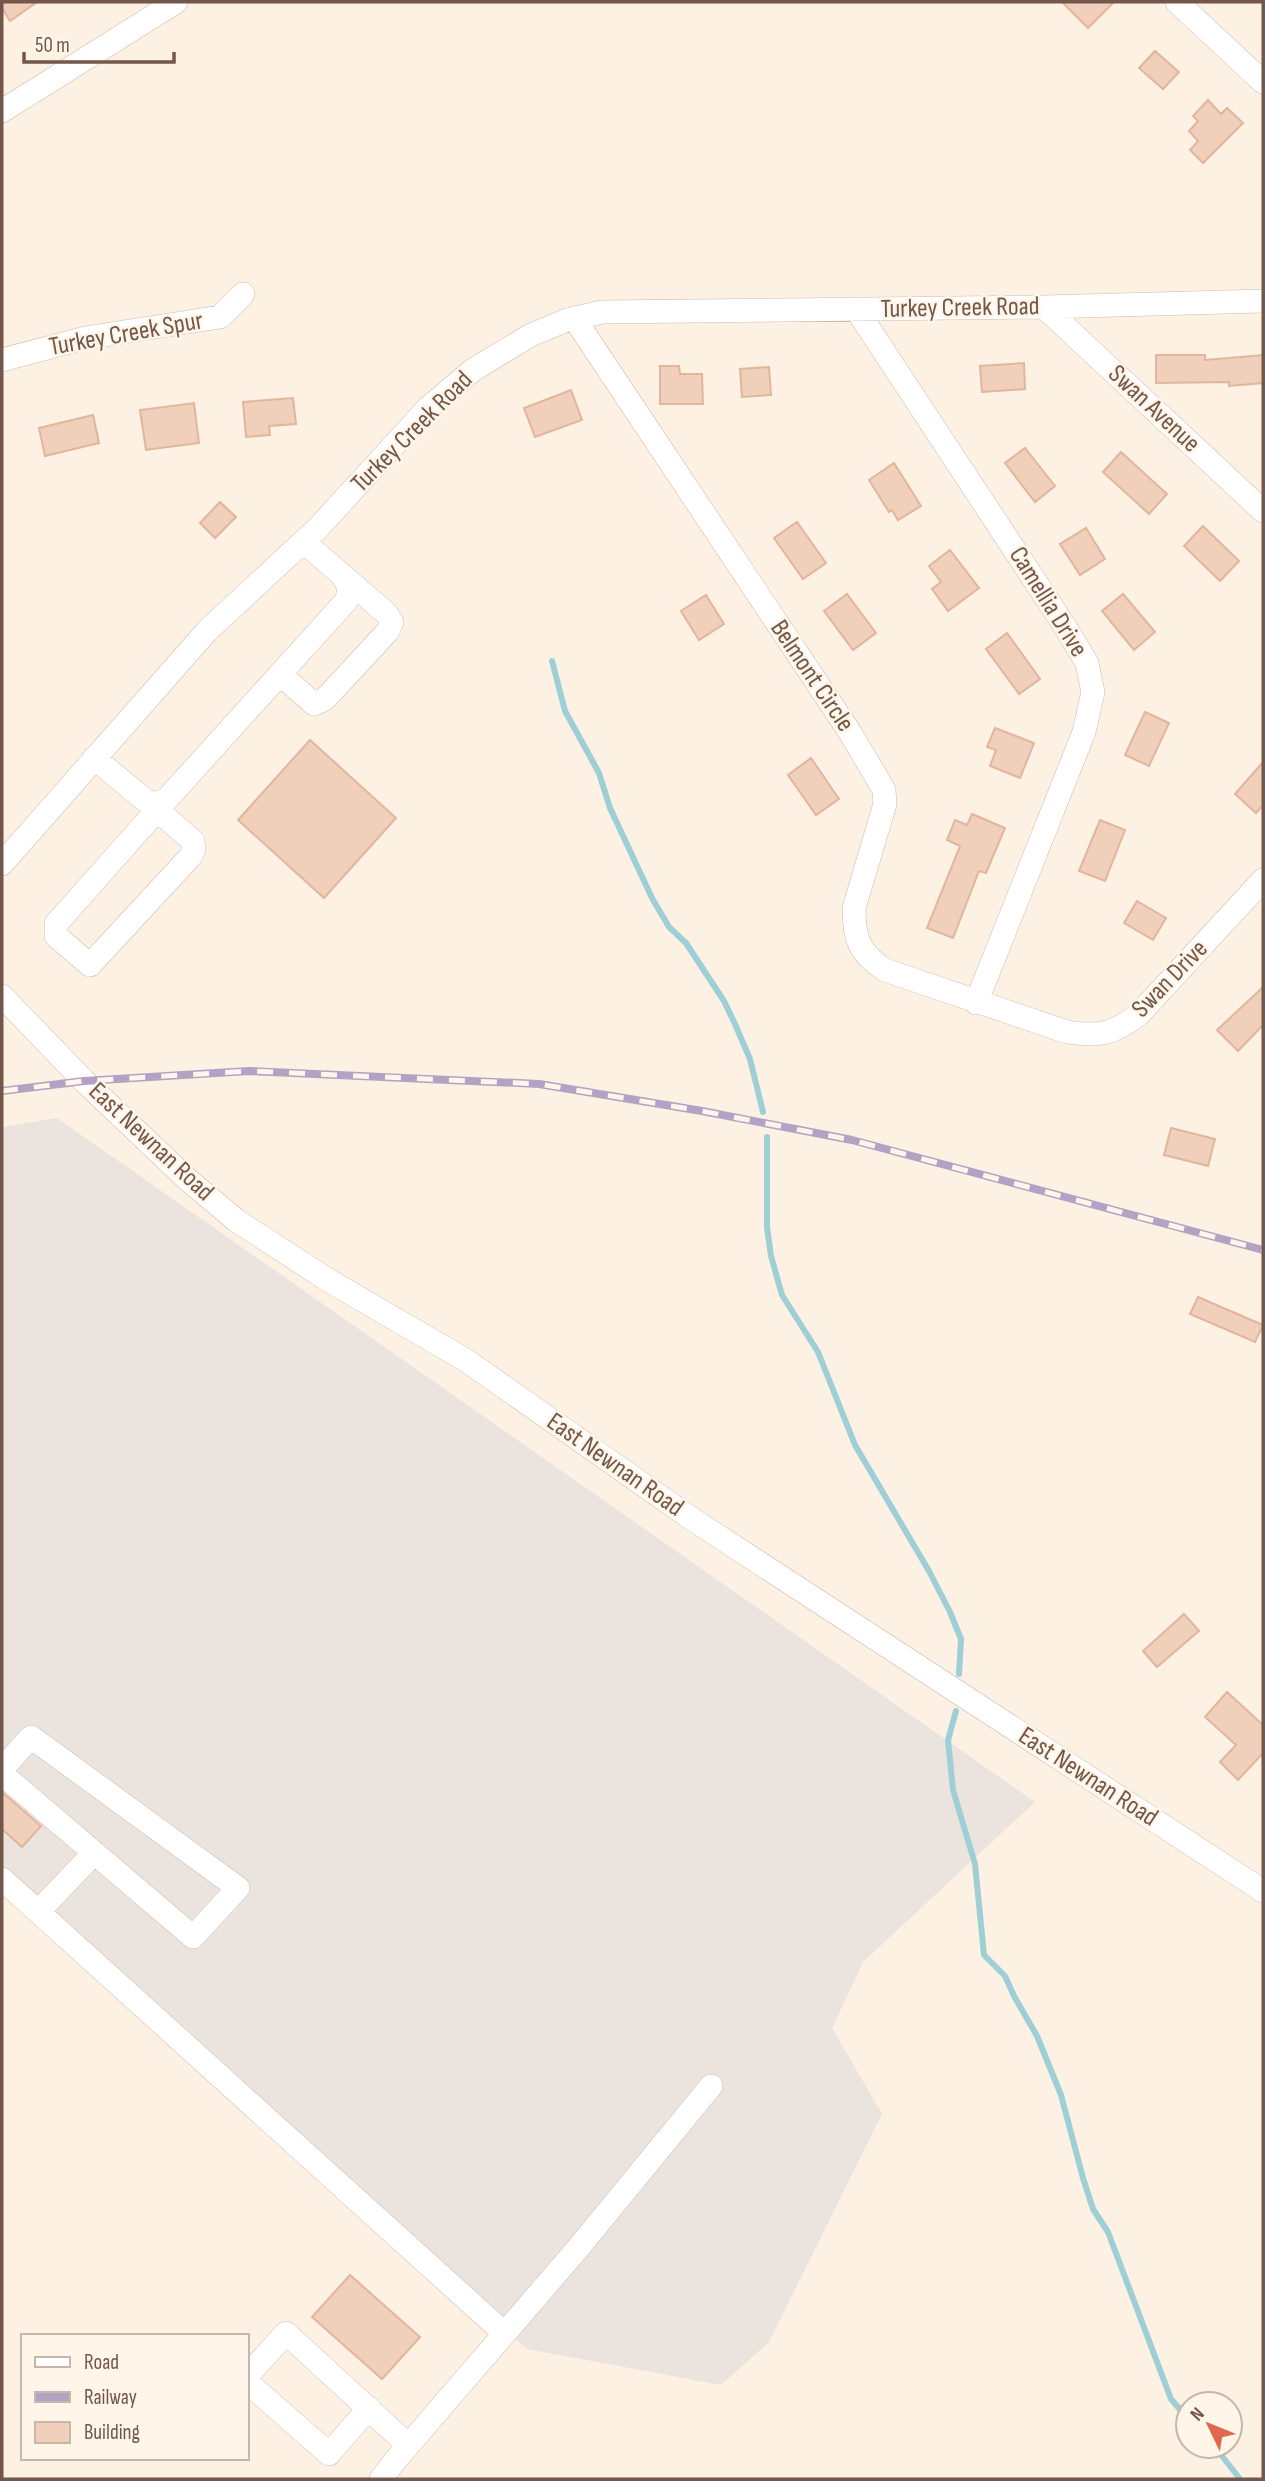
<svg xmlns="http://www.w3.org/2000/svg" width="1265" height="2481" font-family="'Sofia Sans Condensed',sans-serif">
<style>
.industrial{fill:#ebe4de}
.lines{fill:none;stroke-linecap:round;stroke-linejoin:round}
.stream{stroke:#9fcfd6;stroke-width:6}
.building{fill:#f0cfbb;stroke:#e2b59c;stroke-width:2}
.minor-casing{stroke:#cfbbad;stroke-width:24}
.minor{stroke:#fff;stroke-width:23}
.rail-casing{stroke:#b4a2c4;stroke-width:8}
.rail{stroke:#fff5e9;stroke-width:5;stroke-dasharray:16;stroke-linecap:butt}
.labels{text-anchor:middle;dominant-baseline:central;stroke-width:5;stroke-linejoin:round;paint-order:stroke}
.street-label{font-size:26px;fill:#73574a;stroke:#fff5e9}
</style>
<rect width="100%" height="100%" fill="#fcf1e3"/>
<path class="industrial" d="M57,1118L1035,1802L863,1962L832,2028L882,2114L769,2342L721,2385L527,2349L2,1893V1127Z"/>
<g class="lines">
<path class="stream" d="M552,661L565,711L599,773L610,808L652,898L669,927L686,943L724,1001L735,1024L750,1059L763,1112
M767,1137V1227L771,1256L782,1295L818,1352L855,1445L929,1571L950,1612L961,1639L959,1674
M956,1711L948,1740L953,1790L975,1864L984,1955L1005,1976L1014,1996L1037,2036L1061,2095L1083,2178L1093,2209L1108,2232L1171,2399L1188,2419
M1214,2446L1240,2479"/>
</g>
<path class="building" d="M2,2H37L10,21L2,8Z
M1062,2H1114L1088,28Z
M1155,51L1179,72L1163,89L1139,68Z
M1208,100L1221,114L1227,108L1243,123L1203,163L1190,150L1198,141L1189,131L1198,121L1193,116Z
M1156,355H1205V360L1263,355V383L1229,386V382L1156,383Z
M1024,363L1025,389L982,392L980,366Z
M660,366H679L680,374H702L703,404H660Z
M769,367L771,395L742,397L740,369Z
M571,390L582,420L535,437L524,408Z
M293,398L296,424L269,426L270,435L246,437L243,402Z
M194,403L199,443L146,450L140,410Z
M93,415L99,443L45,456L39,428Z
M1025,448L1055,486L1035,502L1005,463Z
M1121,452L1167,494L1149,514L1103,472Z
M894,463L921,506L898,520L892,510L889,512L869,480Z
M220,502L236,517L215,538L200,523Z
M797,522L826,563L803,579L774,538Z
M1203,526L1239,561L1220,581L1184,546Z
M1086,528L1105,559L1080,575L1060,544Z
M950,550L979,588L948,611L932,589L941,582L929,566Z
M847,594L876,633L853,650L824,611Z
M1123,594L1155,632L1134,650L1102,611Z
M706,595L724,624L699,640L681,611Z
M1007,633L1040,679L1019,694L986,649Z
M1145,712L1169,723L1149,766L1125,755Z
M995,728L1034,743L1020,778L990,766L996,750L987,747Z
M310,740L396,818L324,898L238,820Z
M811,758L839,799L816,815L788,775Z
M1263,762V805L1256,813L1235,794Z
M972,814L1005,828L986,873L979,871L953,938L927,928L960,846L947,840L955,820L967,825Z
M1100,820L1125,830L1105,881L1079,871Z
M1137,901L1166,918L1153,940L1124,923Z
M1263,987V1025L1238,1051L1217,1030Z
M1171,1128L1215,1139L1208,1166L1164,1155Z
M1198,1297L1263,1325L1255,1342L1190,1314Z
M1184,1614L1199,1631L1157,1667L1143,1651Z
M1227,1692L1263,1725V1753L1238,1780L1220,1762L1236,1745L1205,1717Z
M2,1792L41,1826L22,1847L2,1829Z
M350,2275L420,2337L382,2379L312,2317Z"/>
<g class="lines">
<defs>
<path id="minor" d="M1177,2L1263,82
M2,111L176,2
M1044,307L1263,511
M856,309L1064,625L1087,663L1093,692L1084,732L976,1003
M574,318L851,734L884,790L885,804L854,908C854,939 859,953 885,970L1067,1032C1099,1037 1114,1034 1139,1014L1263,880
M2,360L85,338L220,317L243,294
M280,674L314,704L325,699L388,631L392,622L387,614L342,575
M94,758L145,800L155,804L167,799L347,600L349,587L342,575L304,542
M155,804L157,810L56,924V936L90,965L190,857L194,849L193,841L157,810
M2,864L207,631L318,528L428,408L473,370L531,335L567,320L602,312L1044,307L1263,301
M2,996L84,1081L187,1179L237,1221L328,1280L467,1361L692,1519L1263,1891
M2,1769L31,1737L238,1888L193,1937L2,1774
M2,1879L504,2333
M38,1912L94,1853
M247,2376L286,2333L408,2445
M247,2382L329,2454L369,2408
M381,2479L394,2462L579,2247L711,2086"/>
</defs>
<use href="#minor" class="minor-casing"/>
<use href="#minor" class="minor"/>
<defs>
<path id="rail" d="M2,1091L84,1081L249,1071L539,1084L702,1111L852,1140L1263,1250"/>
</defs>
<use href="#rail" class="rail-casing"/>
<use href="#rail" class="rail"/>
</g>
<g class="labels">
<g class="street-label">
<text transform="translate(960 308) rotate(-1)">Turkey Creek Road</text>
<text transform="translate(126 334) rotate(-10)">Turkey Creek Spur</text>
<text transform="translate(1154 409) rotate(43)">Swan Avenue</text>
<text transform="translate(412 432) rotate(-45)">Turkey Creek Road</text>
<text transform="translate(1048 602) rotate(58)">Camellia Drive</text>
<text transform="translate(812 676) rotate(56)">Belmont Circle</text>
<text transform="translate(1170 979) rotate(-46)">Swan Drive</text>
<text transform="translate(151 1142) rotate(43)">East Newnan Road</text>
<text transform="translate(615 1465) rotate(35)">East Newnan Road</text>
<text transform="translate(1088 1777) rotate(33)">East Newnan Road</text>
</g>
</g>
<rect width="1265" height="2481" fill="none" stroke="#73574a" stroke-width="7"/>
<rect x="21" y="2334" width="228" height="126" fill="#fff5e9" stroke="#c7b6a9" stroke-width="2"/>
<rect x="35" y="2357" width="35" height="10" fill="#ffffff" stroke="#c7b6a9" stroke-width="2"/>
<text x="84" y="2369" font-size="21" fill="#73574a">Road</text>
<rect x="35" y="2392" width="35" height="10" fill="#b4a2c4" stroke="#c7b6a9" stroke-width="2"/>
<text x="84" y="2404" font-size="21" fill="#73574a">Railway</text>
<rect x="35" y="2422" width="35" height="21" fill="#f0cfbb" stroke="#c7b6a9" stroke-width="2"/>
<text x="84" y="2439" font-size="21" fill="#73574a">Building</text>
<g transform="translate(1209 2425) rotate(313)"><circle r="33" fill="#fff5e9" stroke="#c7b6a9" stroke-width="2"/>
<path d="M0-5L12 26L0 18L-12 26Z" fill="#e3684b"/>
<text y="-10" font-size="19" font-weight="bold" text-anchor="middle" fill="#73574a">N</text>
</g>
<path d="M24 52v10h150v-10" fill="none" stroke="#73574a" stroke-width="3.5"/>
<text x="35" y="52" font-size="21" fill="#73574a" stroke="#fff5e9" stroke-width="5" paint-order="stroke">50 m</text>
</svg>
